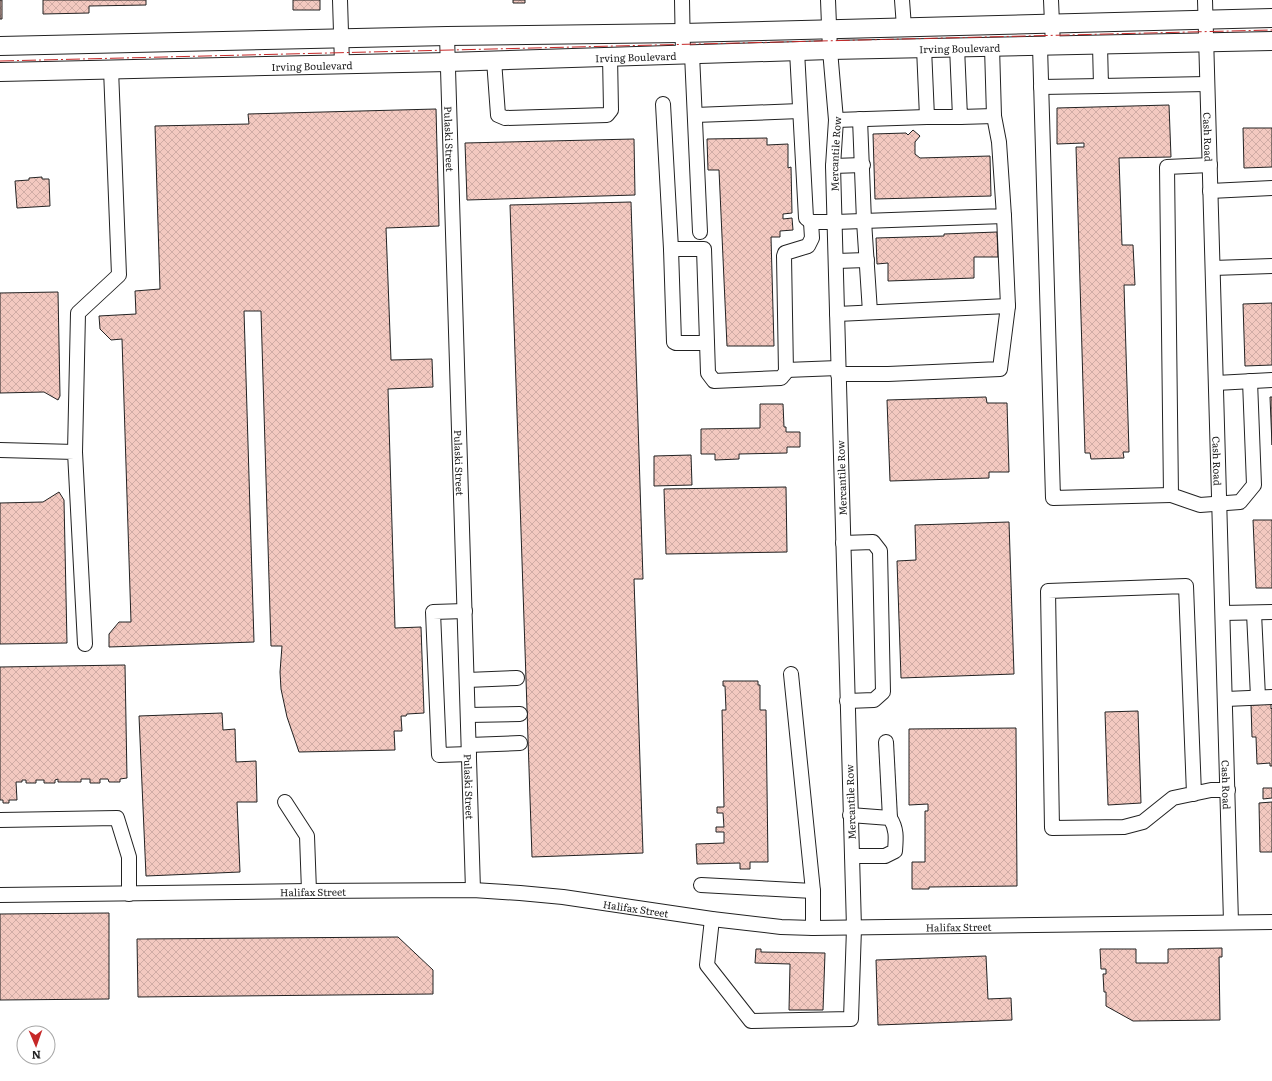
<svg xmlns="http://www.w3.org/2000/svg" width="1272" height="1081" font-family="Literata,serif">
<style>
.building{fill:url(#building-cross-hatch);stroke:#222}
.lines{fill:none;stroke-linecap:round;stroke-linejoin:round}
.minor-casing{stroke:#222;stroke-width:16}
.major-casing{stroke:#222;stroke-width:20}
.minor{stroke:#fff;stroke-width:14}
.major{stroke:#fff;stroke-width:18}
.power{stroke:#c62828;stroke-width:1;stroke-dasharray:14 3 2 3;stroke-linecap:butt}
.labels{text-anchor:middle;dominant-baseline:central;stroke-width:3;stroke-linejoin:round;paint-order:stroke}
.street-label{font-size:10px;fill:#222;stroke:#fff}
</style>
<defs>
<pattern id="building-cross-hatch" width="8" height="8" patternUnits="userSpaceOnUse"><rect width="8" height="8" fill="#f3c9c0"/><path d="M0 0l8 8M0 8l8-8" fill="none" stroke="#d0aca5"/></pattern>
</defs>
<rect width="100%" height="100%" fill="#fff"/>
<path class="building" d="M0,0H2V19H0Z
M43,0H146V5L89,6V13L43,14Z
M293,0H320V10H293Z
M513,0H525V3H513Z
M1169,105L1171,157L1119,158L1122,245H1133L1135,285H1124L1129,452H1123L1124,458L1091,459L1090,453H1085L1076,147H1084V143L1057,144V108Z
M436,109L439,226L386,228L391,360L432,359L433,387L388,389L395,628L421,627L424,713L407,714L406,716H401L402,731H394L395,750L299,752L287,717L281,689L280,672L282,646H271L261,311H244L254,642L109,647V634L119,622H131L122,339L111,340L100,329L99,316L136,314L135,291L160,289L155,126L249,124L248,114Z
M1243,128H1272V167L1244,168Z
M913,130L920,136L915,142V154L920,158L990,156L991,196L875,199L873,134L906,133L908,135Z
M767,138V145L788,144V168L791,167L792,213L783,214V219L792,218L793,230L780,231V237H771L774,346H727L719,170H708L707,139Z
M634,139L635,195L467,200L465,143Z
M42,177V179H49L50,206L17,208L15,181L29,180V178Z
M631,202L643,579H634L643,853L532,857L510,205Z
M997,232L998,257H974V278L888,281V263L877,264L876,238L944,236V234Z
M58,292L60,396L58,400L44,392L0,393V293Z
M1272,303V365L1245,366L1243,304Z
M986,397L987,403H1007L1009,472H989V478L890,481L887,400Z
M1270,397H1272V445Z
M760,404H783L784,427H786V432H800V447H787V453L739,454V459L715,460V454H701V429L760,428Z
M691,455L692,485L654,486V456Z
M786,487L787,552L666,554L664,489Z
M59,492L64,500L67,643L0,644V503L43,502Z
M1253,520H1272V588H1256Z
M1009,522L1014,674L901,678L897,561L916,560L915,525Z
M125,665L127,778L120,779V782H109L108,779H100V783H90V779H81V782H58V779L55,780V783H44V780H36V783H26V780H22V782H16L17,800H9V803H3V800H0V667Z
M723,681H758V685H760V710H766L768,862H750V869H740V863L697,864L696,844L724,843V832H716V827H724L723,813H717V807H724L722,710H726L725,686H723Z
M1271,704V709L1272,708V766H1270V763L1257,764L1256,737H1252L1251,705Z
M1138,711L1141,803L1108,805L1105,712Z
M222,713L223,730L235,729L236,762L256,761L257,802H237L240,872L146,876L139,716Z
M1016,728L1017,886L929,887V889H912V862H925V811H928V804L909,805V729Z
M1263,788H1272V798L1263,799Z
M1272,802V852H1260L1259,803Z
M109,913V999L0,1000V914Z
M398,937L433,970V994L138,997L137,939Z
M1222,948V957H1219L1220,1020L1133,1021L1106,1006V992H1104L1103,974H1106V969H1101L1100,949H1136V963H1168V949Z
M756,949H761V952L825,953L823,1010H789L790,964L755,963Z
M986,956L988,999L1011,998L1012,1020L878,1025L876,960Z"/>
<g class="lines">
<defs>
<g id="minor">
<path d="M340,0L342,64"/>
<path d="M682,0L683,54"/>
<path d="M902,0L904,27"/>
<path d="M1051,0L1053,46"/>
<path id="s1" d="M1205,0L1231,922"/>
<path id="s2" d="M447,36L473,890"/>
<path d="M1100,45L1101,86L1207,84"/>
<path d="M1040,46L1053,498L1171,495"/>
<path d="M957,47L960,117L994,116"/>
<path d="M924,48L927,117H960"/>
<path d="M797,51L806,218L811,222H835L1004,216L999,142L994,116L992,47"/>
<path d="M692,54L700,232"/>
<path d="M494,60L498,115L505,118L607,115L611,110L610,56"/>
<path d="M1041,87L1101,86"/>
<path d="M663,104L671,249H704L708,373L714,381L781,378L786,372L784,256L785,253L808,246L812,238L811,222"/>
<path d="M695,115L800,111"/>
<path d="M860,119L864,221L870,312"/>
<path d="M836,120L927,117"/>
<path d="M1210,165L1167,167L1171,495L1200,505L1240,502L1254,485L1250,381"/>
<path d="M833,166L863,165"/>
<path d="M1210,191L1272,188"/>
<path d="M671,249L674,342L676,343H707"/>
<path d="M836,261L867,260"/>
<path d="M1213,268L1272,266"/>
<path d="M837,314L1008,306"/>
<path d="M786,370L838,368"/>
<path d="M838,374H888L1000,369L1008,306L1004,216"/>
<path d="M1216,383L1272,380"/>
<path d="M0,450L75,452L85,644"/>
<path d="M75,452L78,313L119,275L111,69"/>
<path d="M843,543L873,542L880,551L883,692L874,700L847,701"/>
<path d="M465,611L433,612L439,755L469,754"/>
<path d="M1223,613L1272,612"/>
<path d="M1254,613L1258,697"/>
<path d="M791,674L813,891V928"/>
<path d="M467,680L517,678"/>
<path d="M1226,699L1272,697"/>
<path d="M468,715L520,714"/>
<path d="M886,742L890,818"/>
<path d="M469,745L520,743"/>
<path d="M1194,794L1186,586L1048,591L1052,828L1124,827L1143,822L1173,798L1211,790H1228"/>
<path d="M285,802L307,836L309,891"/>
<path d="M850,815L890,818C897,829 896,838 895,851L885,856H852"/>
<path d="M0,820L117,818L129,857V894"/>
<path d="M701,885L813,891"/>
<path id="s3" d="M0,895L309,891L473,890L520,893L563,897L712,919L781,927L813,928L1272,922"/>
<path id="s4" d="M712,919L707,965L751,1021L851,1019L854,928L833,166L836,120L830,50L828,0"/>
</g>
<g id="major">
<path d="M0,46L447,36L682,33L1272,18"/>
<path id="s5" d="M0,72L448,62L830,50L1272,41"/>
</g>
</defs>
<use href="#minor" class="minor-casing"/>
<use href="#major" class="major-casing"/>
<use href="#minor" class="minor"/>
<use href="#major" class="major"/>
<path class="power" d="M0,61L1272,30"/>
</g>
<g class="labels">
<g class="street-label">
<text stroke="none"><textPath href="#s5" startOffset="960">Irving Boulevard</textPath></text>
<text stroke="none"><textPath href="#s5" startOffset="636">Irving Boulevard</textPath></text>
<text stroke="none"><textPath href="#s5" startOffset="312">Irving Boulevard</textPath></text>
<text stroke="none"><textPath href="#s1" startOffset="137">Cash Road</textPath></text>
<text stroke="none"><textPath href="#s2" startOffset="103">Pulaski Street</textPath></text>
<text stroke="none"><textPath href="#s4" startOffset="1083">Mercantile Row</textPath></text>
<text stroke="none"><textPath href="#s1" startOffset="461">Cash Road</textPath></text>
<text stroke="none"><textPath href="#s2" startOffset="427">Pulaski Street</textPath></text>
<text transform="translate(841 478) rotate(-92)">Mercantile Row</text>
<text stroke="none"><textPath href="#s1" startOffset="785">Cash Road</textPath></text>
<text stroke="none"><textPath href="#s2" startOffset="751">Pulaski Street</textPath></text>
<text transform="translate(850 802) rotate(-92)">Mercantile Row</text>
<text stroke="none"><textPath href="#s3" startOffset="313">Halifax Street</textPath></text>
<text stroke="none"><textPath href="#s3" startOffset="637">Halifax Street</textPath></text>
<text stroke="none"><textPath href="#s3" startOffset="961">Halifax Street</textPath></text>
</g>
</g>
<g transform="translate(36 1045) rotate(178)"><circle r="19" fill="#ffffff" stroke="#a7a7a7"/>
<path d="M0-3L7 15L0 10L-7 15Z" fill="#c62828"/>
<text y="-6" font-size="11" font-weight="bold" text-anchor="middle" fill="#222222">N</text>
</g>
</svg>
